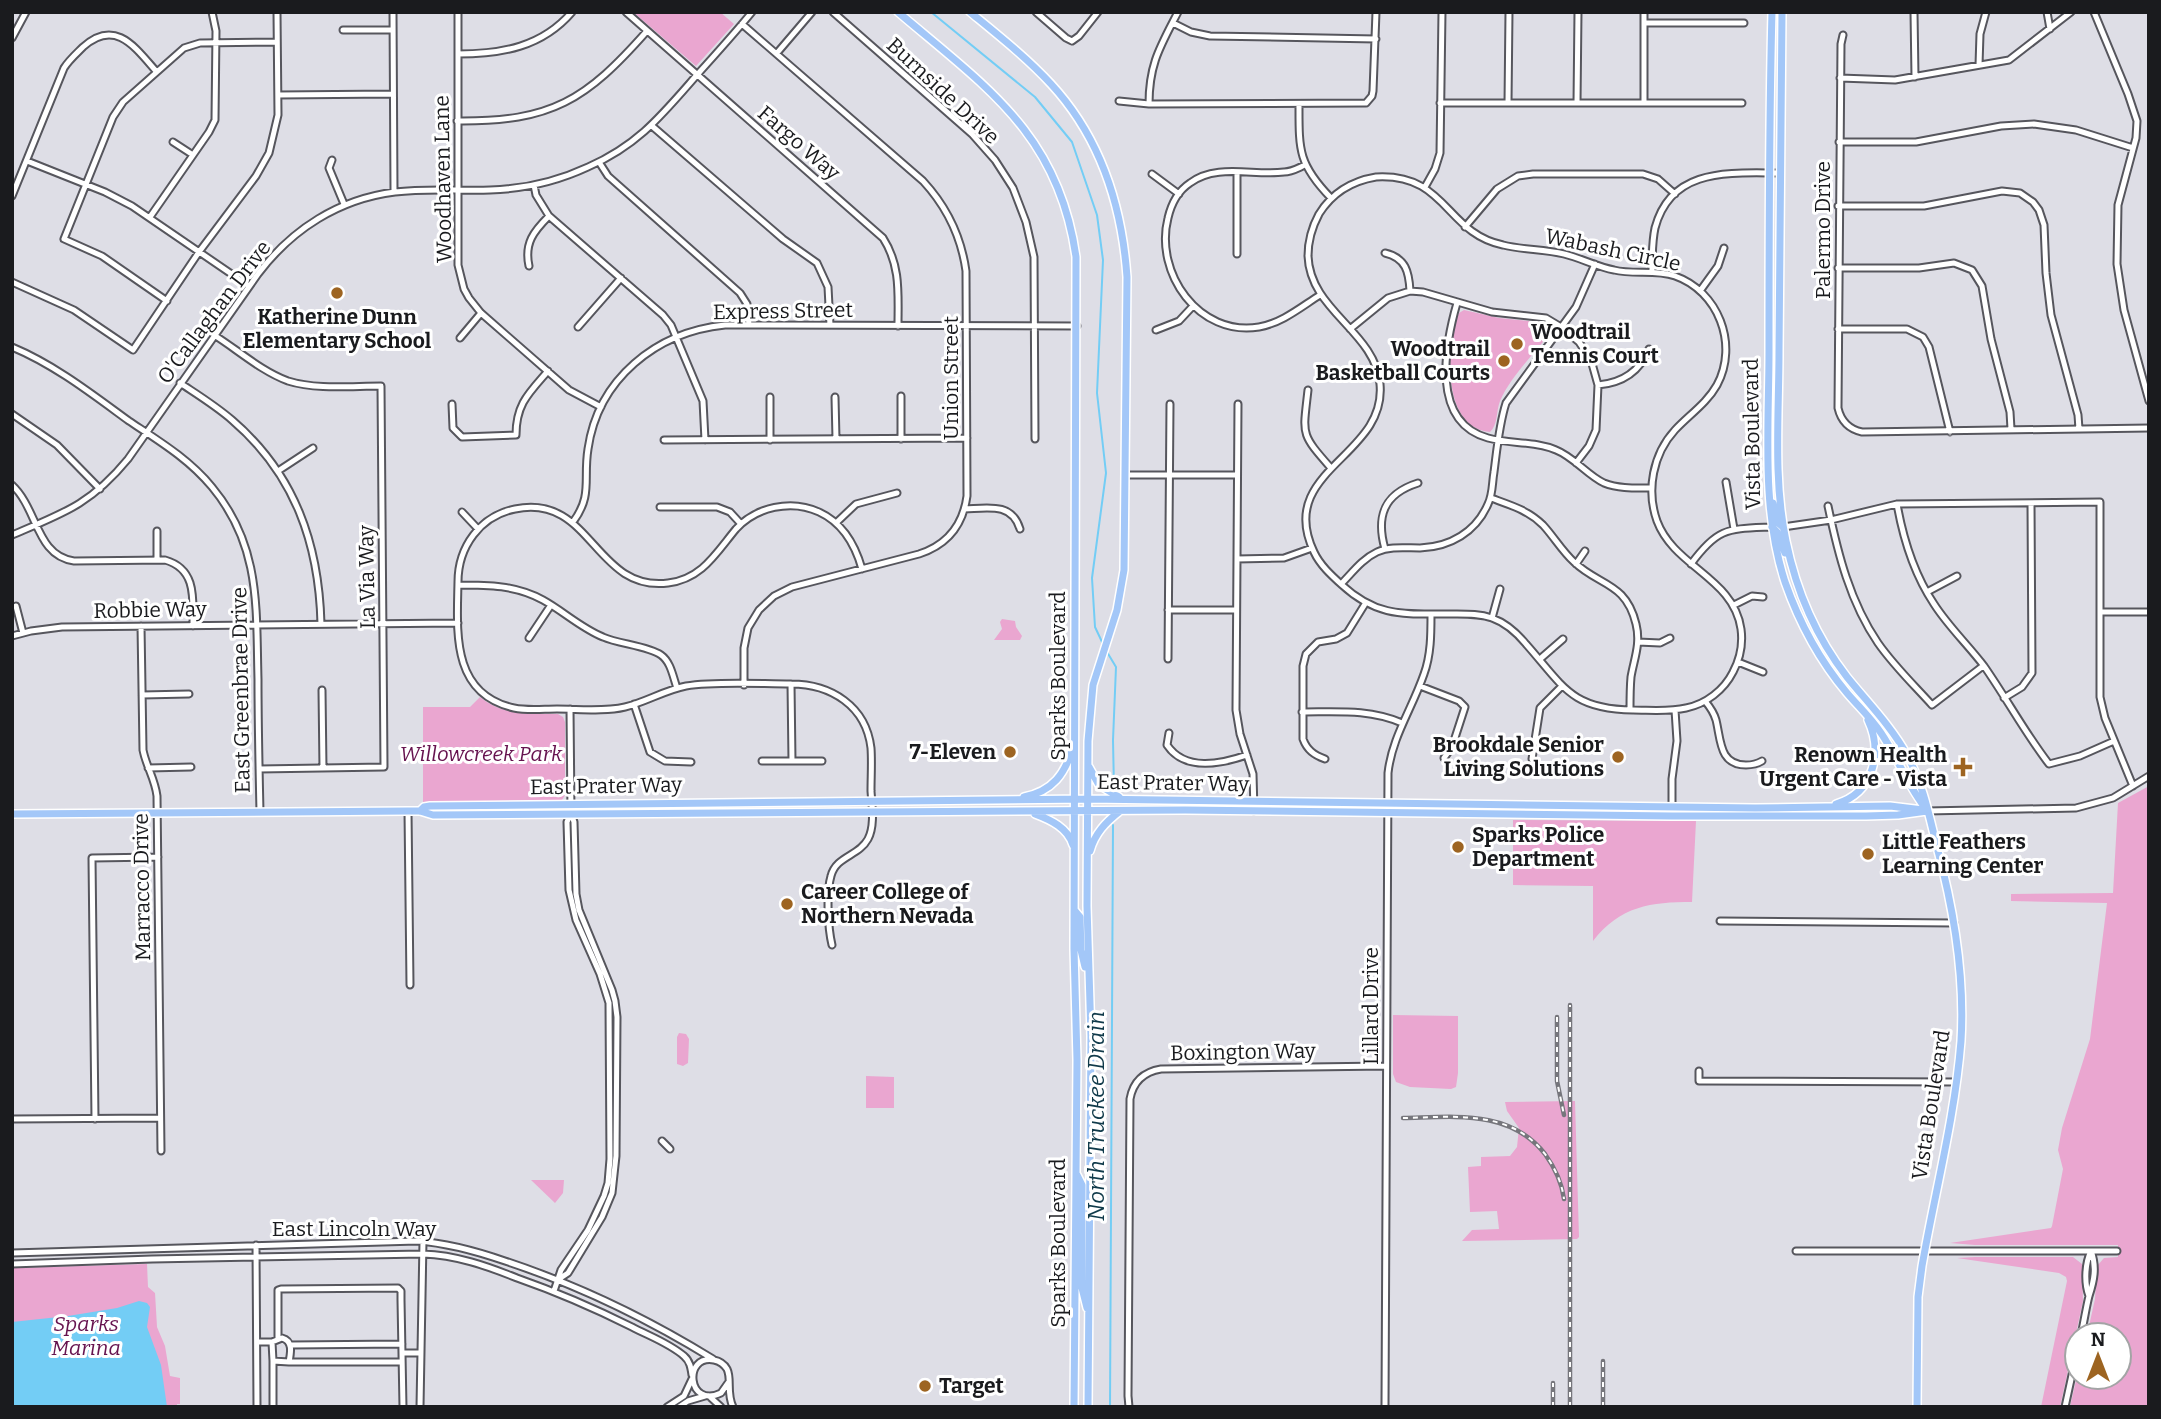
<svg xmlns="http://www.w3.org/2000/svg" width="2161" height="1419" font-family="Bitter,serif">
<style>
.green{fill:#eaa6d0}
.water{fill:#73cdf5}
.lines{fill:none;stroke-linecap:round;stroke-linejoin:round}
.stream{stroke:#73cdf5;stroke-width:2}
.minor-casing{stroke:#56565d;stroke-width:9}
.major-casing{stroke:#fff;stroke-width:10}
.minor{stroke:#fff;stroke-width:5}
.major{stroke:#a3c7f8;stroke-width:7}
.rail-casing{stroke:#76767c;stroke-width:4.5}
.rail{stroke:#fff;stroke-width:2;stroke-dasharray:5;stroke-linecap:butt}
.poi-dot{fill:#9d6421;stroke:#fff;stroke-width:2.5}
.labels{text-anchor:middle;dominant-baseline:central;stroke-width:6;stroke-linejoin:round;paint-order:stroke}
.street-label{font-size:21px;fill:#1a1b1e;stroke:#fff}
.poi-label{font-size:21px;font-weight:bold;fill:#1a1b1e;stroke:#fff;text-anchor:start}
.park-label{font-size:21px;font-style:italic;fill:#66134f;stroke:#fff}
.water-label{font-size:23px;font-style:italic;fill:#103a4a;stroke:#fff}
</style>
<rect width="100%" height="100%" fill="#dedee6"/>
<path class="green" d="M633,12H720L734,24L696,66Z
M1464,310L1499,318L1540,322L1546,324L1550,330L1547,337C1531,357 1510,378 1500,401C1496,411 1498,425 1490,432C1441,429 1446,344 1459,313Z
M1002,619L1015,621L1016,627L1022,636L1020,640H994L1002,629L1000,622Z
M480,697C504,716 529,714 558,714L563,717L565,722V795L562,800L423,802V707H470Z
M2149,786V1407H2070L2077,1376L2119,1377V1335H2087L2095,1299L2097,1266L2104,1258L2118,1257V1245H1975L1950,1243L2051,1228L2052,1226L2063,1169L2058,1150L2062,1128L2090,1039L2107,903L2011,901V894L2113,893L2118,803Z
M1513,820L1696,821L1692,902C1651,902 1620,906 1593,941V886L1513,885Z
M1393,1015L1458,1016V1073L1456,1087L1451,1089L1410,1087L1396,1082L1393,1074Z
M679,1033L686,1034L689,1039L688,1063L683,1066L677,1064V1037Z
M866,1076L894,1077V1108H866Z
M1575,1101L1579,1237L1577,1239L1462,1241L1472,1230L1499,1229L1497,1211L1470,1212L1468,1167L1481,1166V1157L1510,1156L1517,1147L1519,1128L1507,1111L1505,1102Z
M531,1180H564L563,1193L555,1203Z
M1975,1257H2073L2082,1264L2083,1301L2060,1407H2041L2067,1281L2066,1277L2059,1273L1957,1258Z
M147,1264L148,1287L155,1293L157,1327L165,1346L170,1376L180,1378V1404H177V1407H12V1268Z"/>
<path class="water" d="M139,1301L147,1303L150,1307L147,1327L161,1365L167,1407H12V1322L68,1316L117,1308Z"/>
<g class="lines">
<path class="stream" d="M931,12L1035,97L1072,142L1097,215L1103,260L1097,393L1106,473L1092,578L1095,627L1103,644
M1107,652L1116,667L1113,740L1114,789
M1110,1407L1113,825"/>
<defs>
<path id="minor" d="M393,12L394,192
M458,12V265L464,289L469,298L481,313L569,390L601,407
M626,12L883,238C901,266 898,294 898,326
M833,12L972,134L995,160L1013,188L1026,222L1034,257L1035,439
M1036,12L1066,38L1072,41
M1914,12L1915,77
M2047,12L2050,29
M2094,12L2128,94L2137,121L2136,138L2118,205L2117,264L2124,310L2149,401
M1173,23L1191,32L1210,36L1376,39
M1644,23H1744
M742,24L923,181C947,207 961,235 966,271L967,496C963,525 947,545 919,554L792,587L774,596L759,610L748,628L744,648V685
M343,30H393
M1843,35L1841,44L1838,408C1841,421 1848,429 1862,432L2149,428
M12,38L26,12
M1072,41L1079,36L1098,12
M777,53L812,12
M458,54C502,54 542,47 572,12
M1979,65L1980,34L1986,12
M1840,78L1895,80L2009,60L2071,12
M278,95L393,94
M1119,101L1149,104L1366,103L1372,96L1373,91L1376,12
M1440,103H1742
M1508,103L1509,12
M1577,103L1578,12
M1644,103V12
M1149,104C1149,64 1160,47 1178,12
M1299,104C1299,150 1298,164 1331,198
M457,121C552,122 586,100 647,31
M652,126L783,239L817,263L828,287L830,325
M173,142L193,155
M1839,142H1916L2001,126L2034,124L2076,130L2133,148
M332,160L329,168L344,204
M27,161L105,192L132,206L249,286
M599,162L608,176L740,293L747,304L749,325
M1305,165C1298,168 1292,172 1284,172C1254,176 1216,163 1190,183C1178,191 1171,205 1168,218C1154,273 1199,337 1259,327C1282,323 1301,307 1320,295
M1152,174L1179,194
M1376,177C1447,173 1445,233 1503,245C1523,250 1544,249 1564,254C1581,258 1597,267 1614,270C1634,275 1655,269 1675,276C1718,291 1739,344 1717,385C1707,403 1689,415 1675,430C1653,454 1646,490 1657,521C1674,567 1734,578 1741,629C1743,644 1740,659 1733,672C1724,690 1706,704 1686,708C1669,712 1650,710 1633,710C1571,709 1564,687 1526,644C1517,633 1506,623 1492,618C1480,614 1469,614 1457,614C1409,613 1380,620 1342,585C1331,575 1320,565 1314,552C1275,470 1387,457 1380,384C1375,331 1310,311 1308,256C1308,242 1312,227 1319,214C1332,193 1352,181 1376,177Z
M534,185L536,195L549,216L663,315L671,325L703,401L705,440
M1425,187L1435,169L1440,153L1442,12
M12,196L64,68C69,60 76,54 83,47C115,18 135,47 156,71
M1838,206H1924L2002,191L2020,193L2033,202L2039,210L2044,225L2046,273L2051,315L2078,415L2079,429
M150,217L209,132L215,120L216,31L212,12
M1465,227L1497,189L1518,176L1533,174H1643L1658,179L1675,194
M1385,253C1406,258 1409,272 1410,291
M1237,254V173
M529,266C524,243 534,231 549,216
M1838,268H1919L1954,263L1972,270L1982,286L1991,339L2010,412L2011,429
M1652,272C1652,257 1652,242 1655,228C1671,167 1730,173 1779,173
M12,282L74,310L133,350L199,252L256,176L269,153L278,115L277,12
M1700,291L1718,266L1724,248
M167,301L102,256L64,239L113,117L123,102L184,48L200,43L277,42
M1457,303C1445,345 1430,422 1488,438C1510,444 1535,441 1556,450C1574,457 1587,475 1604,483C1619,489 1636,488 1652,488
M578,327L621,278
M1350,329L1388,298L1410,291L1423,292L1492,312L1546,318L1561,327L1579,342L1591,360L1598,385L1596,430L1589,446L1576,463
M1838,329H1907L1923,337L1929,347L1950,432
M1156,330L1179,321L1193,306
M214,335C238,350 261,371 288,381C317,390 351,386 381,386L384,767L259,769
M460,338L481,313
M12,347C55,365 92,394 129,421C159,441 189,459 212,487C261,546 256,607 258,679C258,723 259,768 260,812
M180,383C198,395 216,406 232,420C295,474 319,544 321,624
M1598,385C1622,383 1640,371 1649,349
M1308,390C1303,435 1300,433 1330,467
M901,396V439
M770,397V440
M835,397L836,439
M452,404L453,428L462,437L516,435C516,404 529,393 548,371
M1238,404L1236,710L1240,734L1253,774L1254,811
M12,414L57,445L100,489
M664,440L967,438
M278,471L313,448
M1126,475H1237
M1726,482L1734,529
M12,485C38,509 36,556 74,561L165,560C197,569 193,599 193,626
M1491,498C1510,505 1528,510 1543,525C1554,537 1562,551 1574,562C1599,586 1626,582 1636,624C1641,644 1634,659 1631,677C1630,688 1630,699 1630,710
M1897,504C1903,538 1914,574 1934,604C1948,626 1968,645 1984,666C2007,699 2025,733 2049,764L2080,756L2114,741
M1828,506C1838,554 1850,602 1878,643C1894,666 1914,685 1932,705L1983,666
M660,507H717L730,512L741,524
M965,509C987,508 1012,502 1020,529
M462,512L478,529
M573,522C593,495 583,480 588,449C598,379 656,332 725,325L1077,326
M836,523L856,504L897,493
M1783,527L1831,520L1897,504L2100,502V697L2105,718L2133,786
M157,531V560
M12,535C64,513 91,504 128,459L258,274C292,229 339,199 395,192C427,188 459,191 490,190C523,189 558,181 588,167C638,145 661,116 696,76C715,55 734,34 752,12
M1385,549C1376,517 1383,494 1418,483
M1237,559L1284,558L1312,548
M1576,564L1585,551
M1691,564C1718,527 1728,529 1772,527
M1341,584C1352,573 1362,559 1377,552C1390,546 1405,548 1420,548C1450,547 1476,532 1488,504C1493,494 1492,483 1494,472C1497,449 1499,425 1506,403L1576,307L1595,264
M458,585C488,585 516,585 543,600C563,611 581,628 603,637C619,644 648,646 661,655C671,662 673,677 677,688
M1927,592L1957,576
M1734,605L1752,596L1763,597
M16,606L23,633
M1168,610H1236
M2100,612H2149
M1492,618L1500,589
M141,626L143,750C146,766 155,779 157,796L161,1151
M12,636L31,631L62,627L458,623
M529,638L551,605
M1638,642L1660,643L1670,638
M1168,659L1170,404
M1540,659L1563,639
M1738,662L1763,672
M791,684L792,761
M1420,686L1459,701L1465,707L1452,747L1444,758
M322,690L323,768
M142,695L189,694
M2004,698L2022,687L2032,673L2031,503
M1705,701C1710,707 1714,713 1716,720C1721,740 1719,765 1746,765C1753,765 1757,764 1762,761
M634,704L650,752L665,761L691,762
M1302,712C1338,712 1369,709 1402,723
M1169,733L1167,745C1185,772 1221,764 1247,755
M1325,759C1314,755 1307,750 1303,739V666L1306,654L1318,642L1336,639L1347,633L1365,604
M1532,759L1540,708L1562,686
M762,761H822
M148,768L191,767
M1672,810V779L1677,741L1675,710
M408,811L410,985
M1927,811L2076,808L2113,798L2149,776
M1720,921L1954,923
M832,945C828,928 826,893 831,876C836,856 859,856 868,839C875,826 872,806 871,791C871,777 872,762 871,748C866,706 831,684 791,684C760,684 716,681 686,686C665,690 646,702 625,707C604,712 579,709 557,709C543,709 528,711 514,708C451,694 457,632 458,582C458,547 480,516 515,509C592,493 594,592 668,583C702,579 716,553 736,529C756,507 791,499 819,512C843,523 855,544 862,569
M1699,1071V1081L1956,1082
M12,1119L160,1118
M95,1119L92,858L158,857
M662,1141L670,1149
M256,1245L257,1407
M1796,1251H2117
M12,1253L417,1241C448,1243 476,1251 505,1261C578,1285 648,1319 713,1359
M12,1264L152,1259L423,1254C456,1255 487,1266 517,1278C557,1292 594,1308 632,1327C649,1336 669,1343 684,1356C690,1361 691,1368 692,1375
M559,1279L568,1273L602,1217L612,1193L616,1156L617,1017L615,1001L612,990L579,910L576,894L574,822L571,813L570,709
M554,1291L561,1270L588,1230L604,1196L608,1183L610,1159L609,1003L600,974L576,920L569,890L567,822L570,815
M2089,1296C2084,1283 2085,1263 2091,1251
M2081,1335C2084,1322 2086,1308 2089,1296C2094,1281 2097,1267 2091,1251
M278,1338V1290L281,1289L398,1288L401,1291V1300L403,1407
M257,1342H272L273,1361L289,1362C291,1352 293,1341 282,1338L272,1342
M291,1345L402,1344
M402,1353H421
M289,1362H402
M728,1383L721,1393C687,1409 683,1354 714,1360C719,1361 724,1364 727,1369C732,1379 726,1392 733,1407
M709,1396L721,1407
M273,1407V1361
M420,1407L423,1241
M667,1407L684,1396L692,1379
M679,1407L688,1401L705,1396
M1129,1407L1128,1396L1130,1099C1133,1082 1143,1072 1161,1069L1386,1066
M1385,1407L1388,773C1392,737 1412,709 1424,674C1431,655 1431,634 1431,614
M2065,1407L2077,1352"/>
<path id="major" d="M898,12C986,87 1059,134 1076,257L1074,949L1077,1060L1074,1407
M970,12C998,35 1027,58 1051,84C1100,137 1122,206 1127,277L1124,570L1117,610L1093,685L1088,741L1087,906L1091,1036L1088,1407
M1772,12C1769,125 1769,238 1769,351C1769,428 1761,508 1785,582C1799,622 1820,661 1847,693C1858,706 1871,718 1881,733C1898,758 1908,787 1927,810
M1782,12C1780,126 1779,239 1779,352C1779,414 1773,480 1786,541C1796,590 1816,637 1847,677C1868,703 1891,726 1907,755C1923,784 1929,815 1937,847C1954,910 1965,975 1961,1041C1955,1117 1935,1192 1922,1266L1918,1297L1917,1407
M1773,503L1778,523L1783,527
M1772,527L1777,532L1785,553
M1089,767L1099,785L1119,797
M1024,797C1053,791 1065,774 1073,747
M1836,804C1874,793 1883,752 1868,720
M420,811L424,807L430,806L1088,799L1755,808L1890,806L1923,810
M12,814L408,811H420L433,815L1185,810L1672,816H1866L1898,815L1927,811
M1035,814C1051,820 1068,828 1073,845
M1090,851C1095,833 1106,822 1120,811
M1075,911L1080,917L1081,950L1085,967
M1077,1175L1082,1185V1288L1087,1308"/>
</defs>
<use href="#minor" class="minor-casing"/>
<use href="#major" class="major-casing"/>
<use href="#minor" class="minor"/>
<use href="#major" class="major"/>
<defs>
<path id="rail" d="M1557,1017V1081L1564,1115
M1403,1118C1454,1117 1510,1109 1545,1154C1555,1168 1562,1183 1564,1199
M1553,1407V1383
M1570,1407V1005
M1603,1407V1361"/>
</defs>
<use href="#rail" class="rail-casing"/>
<use href="#rail" class="rail"/>
</g>
<g class="poi-dot">
<circle cx="337" cy="293" r="7"/>
<circle cx="1517" cy="344" r="7"/>
<circle cx="1504" cy="361" r="7"/>
<circle cx="1010" cy="752" r="7"/>
<circle cx="1618" cy="757" r="7"/>
<path d="M1959.5 756.5h7v7h7v7h-7v7h-7v-7h-7v-7h7z"/>
<circle cx="1458" cy="847" r="7"/>
<circle cx="1868" cy="854" r="7"/>
<circle cx="787" cy="904" r="7"/>
<circle cx="925" cy="1386" r="7"/>
</g>
<g class="labels">
<g class="street-label">
<text transform="translate(943 91) rotate(43)">Burnside Drive</text>
<text transform="translate(799 143) rotate(41)">Fargo Way</text>
<text transform="translate(443 179) rotate(-91)">Woodhaven Lane</text>
<text transform="translate(1823 230) rotate(-90)">Palermo Drive</text>
<text transform="translate(1613 250) rotate(12)">Wabash Circle</text>
<text transform="translate(783 311) rotate(-1)">Express Street</text>
<text transform="translate(214 312) rotate(-53)">O'Callaghan Drive</text>
<text transform="translate(951 378) rotate(-90)">Union Street</text>
<text transform="translate(1752 434) rotate(-91)">Vista Boulevard</text>
<text transform="translate(367 577) rotate(-91)">La Via Way</text>
<text transform="translate(150 610) rotate(-1)">Robbie Way</text>
<text transform="translate(1058 676) rotate(-90)">Sparks Boulevard</text>
<text transform="translate(241 690) rotate(-91)">East Greenbrae Drive</text>
<text transform="translate(1173 783) rotate(1)">East Prater Way</text>
<text transform="translate(606 786) rotate(-1)">East Prater Way</text>
<text transform="translate(142 887) rotate(-91)">Marracco Drive</text>
<text transform="translate(1371 1006) rotate(-90)">Lillard Drive</text>
<text transform="translate(1243 1052) rotate(-1)">Boxington Way</text>
<text transform="translate(1931 1105) rotate(-81)">Vista Boulevard</text>
<text x="354" y="1229">East Lincoln Way</text>
<text transform="translate(1058 1243) rotate(-90)">Sparks Boulevard</text>
</g>
<g class="poi-label">
<text x="337" y="317" text-anchor="middle">Katherine Dunn<tspan x="337" dy="24">Elementary School</tspan></text>
<text x="1531" y="332">Woodtrail<tspan x="1531" dy="24">Tennis Court</tspan></text>
<text x="1490" y="349" text-anchor="end">Woodtrail<tspan x="1490" dy="24">Basketball Courts</tspan></text>
<text x="1604" y="745" text-anchor="end">Brookdale Senior<tspan x="1604" dy="24">Living Solutions</tspan></text>
<text x="996" y="752" text-anchor="end">7-Eleven</text>
<text x="1947" y="755" text-anchor="end">Renown Health<tspan x="1947" dy="24">Urgent Care - Vista</tspan></text>
<text x="1472" y="835">Sparks Police<tspan x="1472" dy="24">Department</tspan></text>
<text x="1882" y="842">Little Feathers<tspan x="1882" dy="24">Learning Center</tspan></text>
<text x="801" y="892">Career College of<tspan x="801" dy="24">Northern Nevada</tspan></text>
<text x="939" y="1386">Target</text>
</g>
<g class="park-label">
<text x="481" y="754">Willowcreek Park</text>
<text x="86" y="1324">Sparks<tspan x="86" dy="24">Marina</tspan></text>
</g>
<g class="water-label">
<text transform="translate(1096 1116) rotate(-90)">North Truckee Drain</text>
</g>
</g>
<rect width="2161" height="1419" fill="none" stroke="#1a1b1e" stroke-width="28"/>
<g transform="translate(2098 1356)"><circle r="33" fill="#ffffff" stroke="#a3a4a5" stroke-width="2"/>
<path d="M0-5L12 26L0 18L-12 26Z" fill="#9d6421"/>
<text y="-10" font-size="19" font-weight="bold" text-anchor="middle" fill="#1a1b1e">N</text>
</g>
</svg>
